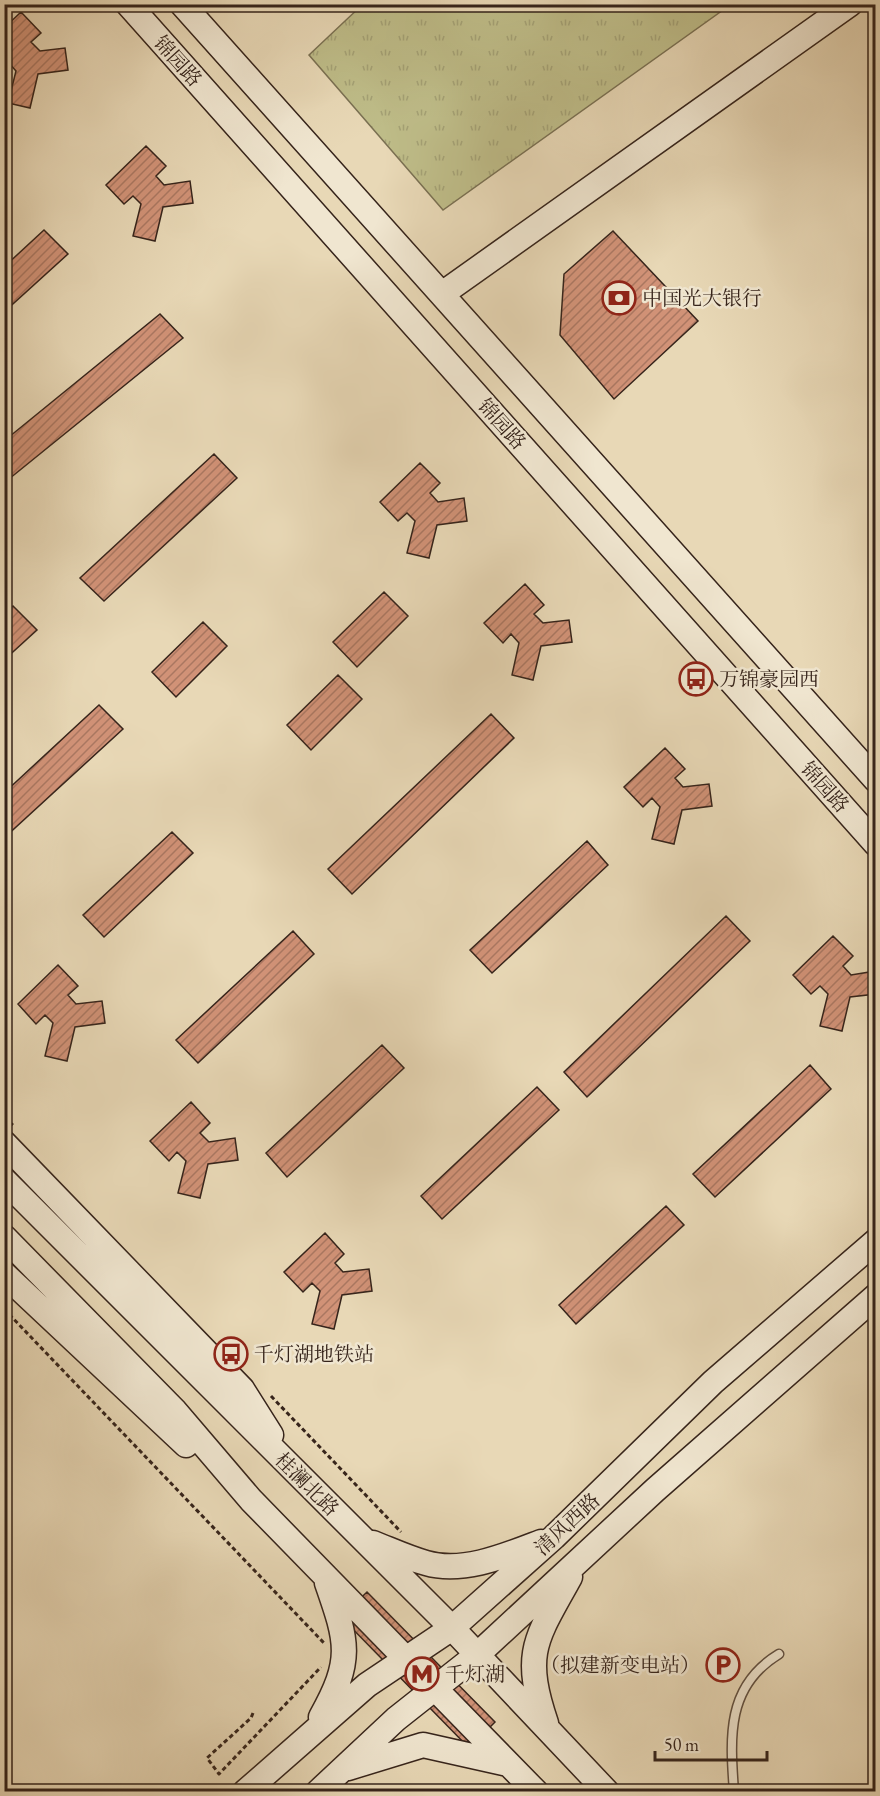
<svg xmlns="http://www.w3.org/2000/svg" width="880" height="1796" font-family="'EB Garamond','Noto Serif SC',serif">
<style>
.grass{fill:url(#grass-tufts);stroke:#7a7052;stroke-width:1.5}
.building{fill:url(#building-hatch);stroke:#36241b;stroke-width:1.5}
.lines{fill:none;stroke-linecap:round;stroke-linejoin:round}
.lane-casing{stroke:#625142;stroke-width:11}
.secondary-casing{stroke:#36241b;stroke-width:27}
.path{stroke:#36241b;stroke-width:3;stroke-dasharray:4.5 3;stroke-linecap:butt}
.lane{stroke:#f0e6d0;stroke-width:8}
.secondary{stroke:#f0e6d0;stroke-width:24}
.labels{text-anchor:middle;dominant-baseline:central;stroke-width:5;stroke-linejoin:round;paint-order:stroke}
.street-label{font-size:20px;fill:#36241b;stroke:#f0e6d0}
.poi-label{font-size:20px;fill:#36241b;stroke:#f0e6d0;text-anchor:start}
</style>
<defs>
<pattern id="grass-tufts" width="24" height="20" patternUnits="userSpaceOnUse" patternTransform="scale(1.5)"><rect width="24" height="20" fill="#bebc88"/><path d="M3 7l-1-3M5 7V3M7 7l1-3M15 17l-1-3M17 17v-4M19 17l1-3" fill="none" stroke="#a4a175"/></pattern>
<pattern id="building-hatch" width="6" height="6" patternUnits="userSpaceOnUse" patternTransform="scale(1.5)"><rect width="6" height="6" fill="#d19277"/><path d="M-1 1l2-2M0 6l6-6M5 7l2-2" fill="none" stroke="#aa7761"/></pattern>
</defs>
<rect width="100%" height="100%" fill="#e8d8b6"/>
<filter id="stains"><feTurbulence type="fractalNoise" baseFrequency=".00333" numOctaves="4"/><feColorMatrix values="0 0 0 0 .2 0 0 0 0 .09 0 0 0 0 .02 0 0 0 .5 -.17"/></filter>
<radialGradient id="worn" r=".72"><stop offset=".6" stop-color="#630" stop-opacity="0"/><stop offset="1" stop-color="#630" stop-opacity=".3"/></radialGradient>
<path class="grass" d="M362,5V4L730,5L443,210L309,55Z"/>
<path class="building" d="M21,12L41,33L31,42L40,51L65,48L68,70L38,74L30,108L8,103L16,71L8,62L4,66V28Z
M146,146L166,166L156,176L164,185L190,181L193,203L163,207L155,241L133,236L141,204L133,196L124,204L106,185Z
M44,230L68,254L4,312V267Z
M613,231L698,321L614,399L560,335L564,274Z
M160,314L183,338L4,483V441Z
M214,454L237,478L104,601L80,578Z
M420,463L440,483L430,493L438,502L464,498L467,521L437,525L429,558L407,553L415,521L407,513L398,521L380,502Z
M525,584L544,605L534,614L543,623L569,620L572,642L541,646L533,680L512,675L519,643L511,634L503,643L484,623Z
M384,592L408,616L357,667L333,642Z
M13,606L37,630L4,660V614Z
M203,622L227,646L176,697L152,672Z
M338,675L362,699L311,750L287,725Z
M99,705L123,729L4,838V793Z
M491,714L514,738L352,894L328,869Z
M665,748L685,769L675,778L683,787L709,784L712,806L682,810L674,844L652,839L660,807L652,798L643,807L624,787Z
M172,832L193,853L104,937L83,915Z
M587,841L608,865L492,973L470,950Z
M726,916L750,941L587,1097L564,1072Z
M293,931L314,954L198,1063L176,1040Z
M833,936L853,956L843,966L851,975L876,971V994L850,997L842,1031L820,1026L828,994L820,986L811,994L793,975Z
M58,965L78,986L68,995L76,1004L102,1001L105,1023L75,1027L67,1061L45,1056L53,1023L45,1015L36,1024L18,1004Z
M382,1045L404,1068L287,1177L266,1153Z
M810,1065L831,1089L715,1197L693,1174Z
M537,1087L559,1110L442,1219L421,1196Z
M191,1102L210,1123L200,1133L209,1142L235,1138L238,1160L208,1164L200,1198L178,1193L186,1161L177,1152L169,1161L150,1141Z
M666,1206L684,1225L576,1324L559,1305Z
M325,1233L344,1254L335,1263L343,1272L369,1269L372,1291L342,1295L334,1329L312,1324L320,1291L312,1283L303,1292L284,1272Z
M367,1592L495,1722L469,1748L341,1617Z"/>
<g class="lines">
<defs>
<path id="lane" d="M734,1792C730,1737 726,1686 779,1654"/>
<path id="secondary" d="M128,4L876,844
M182,4L876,780
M442,294L850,4
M4,1143L242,1389L271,1435
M4,1180L452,1628L607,1792
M4,1237L175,1411L251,1500L536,1792
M4,1274L186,1445
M373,1543C391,1550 408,1558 426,1563C463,1574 507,1555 541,1542
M321,1717C353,1660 348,1643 327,1583
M546,1723C522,1652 536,1639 570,1577
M348,1768L423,1745L508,1764
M245,1792L367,1685L452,1628L554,1537L713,1382L876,1241
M318,1792L396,1719L477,1655L655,1490L876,1296"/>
</defs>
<use href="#lane" class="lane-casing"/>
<use href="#secondary" class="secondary-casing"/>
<path class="path" d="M4,1117L14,1126
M4,1309L324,1643
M271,1396L401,1532
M253,1713L251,1718L207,1758L219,1774L321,1667"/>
<use href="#lane" class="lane"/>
<use href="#secondary" class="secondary"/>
</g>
<defs>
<symbol id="bank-ring" viewBox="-11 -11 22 22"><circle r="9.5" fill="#f0e6d0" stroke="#8f2418" stroke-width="1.5"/><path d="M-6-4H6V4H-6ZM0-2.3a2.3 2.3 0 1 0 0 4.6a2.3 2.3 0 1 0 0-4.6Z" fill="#8f2418"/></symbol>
<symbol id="bus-ring" viewBox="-11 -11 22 22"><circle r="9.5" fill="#f0e6d0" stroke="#8f2418" stroke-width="1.5"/><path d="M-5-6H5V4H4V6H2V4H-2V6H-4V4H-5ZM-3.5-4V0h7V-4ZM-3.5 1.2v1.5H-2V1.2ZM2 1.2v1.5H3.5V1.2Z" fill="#8f2418"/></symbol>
<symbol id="parking-ring" viewBox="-11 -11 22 22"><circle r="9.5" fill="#f0e6d0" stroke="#8f2418" stroke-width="1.5"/><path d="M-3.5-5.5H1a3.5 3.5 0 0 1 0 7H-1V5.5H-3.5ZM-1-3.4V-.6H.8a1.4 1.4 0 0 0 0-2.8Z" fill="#8f2418"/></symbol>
<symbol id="metro-ring" viewBox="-11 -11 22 22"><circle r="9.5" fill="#f0e6d0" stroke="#8f2418" stroke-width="1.5"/><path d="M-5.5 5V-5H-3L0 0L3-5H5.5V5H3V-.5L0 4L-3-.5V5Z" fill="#8f2418"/></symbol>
</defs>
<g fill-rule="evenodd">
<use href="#bank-ring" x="600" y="279" width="38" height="38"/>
<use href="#bus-ring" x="677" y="660" width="38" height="38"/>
<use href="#bus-ring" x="212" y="1335" width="38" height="38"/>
<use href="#parking-ring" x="704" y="1646" width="38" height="38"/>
<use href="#metro-ring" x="403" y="1655" width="38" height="38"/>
</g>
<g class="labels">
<g class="street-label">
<text transform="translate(178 61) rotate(48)">锦园路</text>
<text transform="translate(502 424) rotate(48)">锦园路</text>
<text transform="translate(825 787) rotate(48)">锦园路</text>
<text transform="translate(307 1484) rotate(45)">桂澜北路</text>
<text transform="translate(567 1524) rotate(-43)">清风西路</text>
</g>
<g class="poi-label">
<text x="642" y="298">中国光大银行</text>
<text x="719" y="679">万锦豪园西</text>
<text x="254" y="1354">千灯湖地铁站</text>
<text x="700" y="1665" text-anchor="end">（拟建新变电站）</text>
<text x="445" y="1674">千灯湖</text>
</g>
</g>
<rect width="880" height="1796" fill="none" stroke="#e8d8b6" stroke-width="24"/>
<rect x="6" y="6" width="868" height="1784" fill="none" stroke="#36241b" stroke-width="3"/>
<rect x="12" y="12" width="856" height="1772" fill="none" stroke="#36241b" stroke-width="1.5"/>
<path d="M655 1751v9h112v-9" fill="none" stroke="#36241b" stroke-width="3"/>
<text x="664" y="1751" font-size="18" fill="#36241b" stroke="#f0e6d0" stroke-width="4.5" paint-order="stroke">50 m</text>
<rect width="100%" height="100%" filter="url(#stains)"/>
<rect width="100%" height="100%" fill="url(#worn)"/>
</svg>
